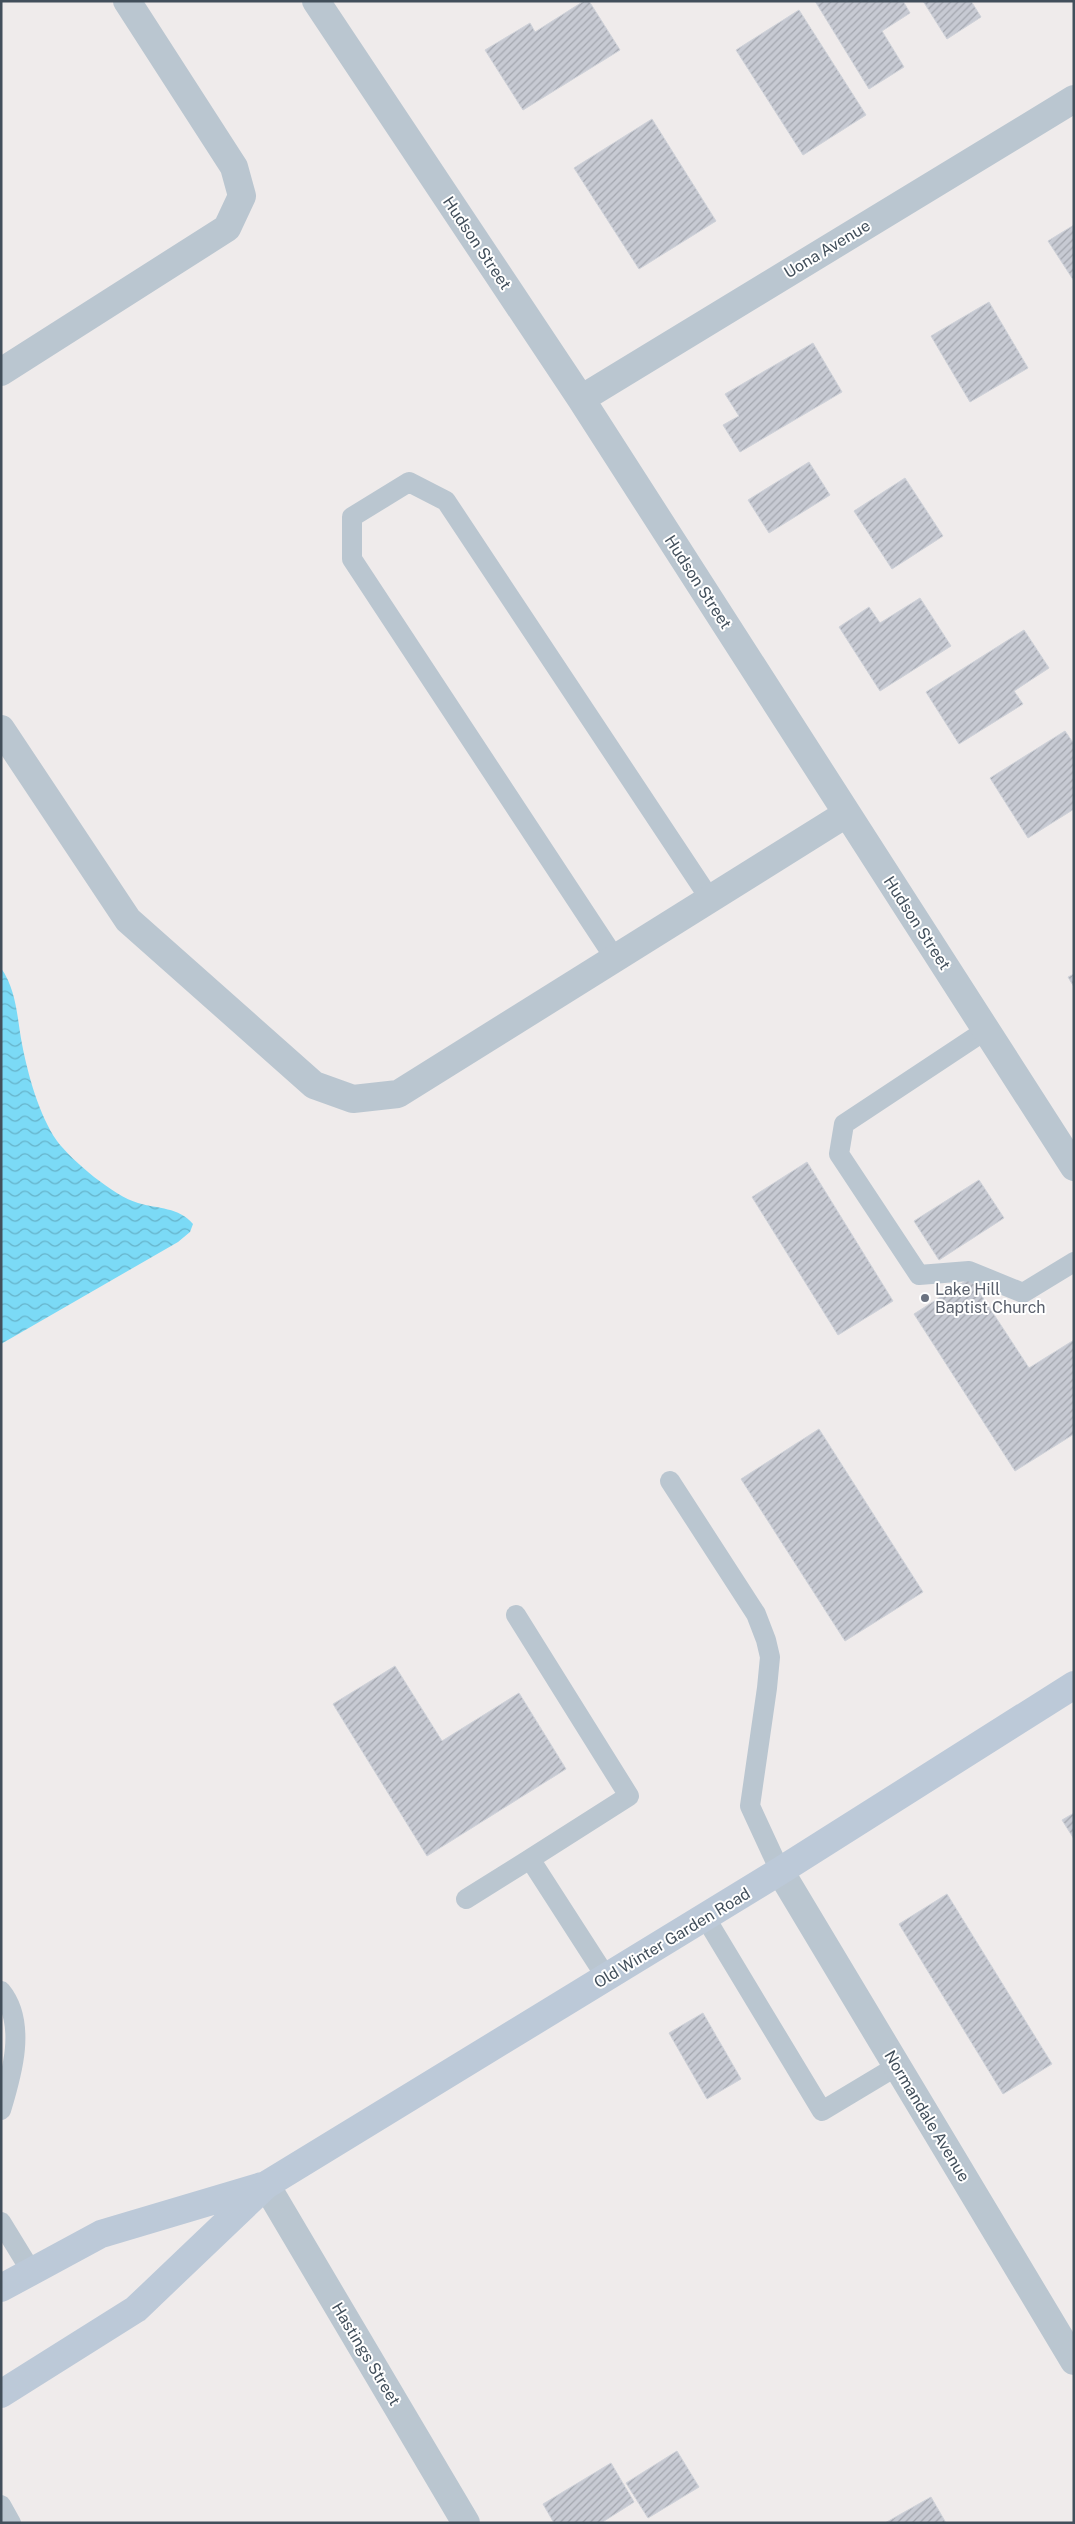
<svg xmlns="http://www.w3.org/2000/svg" width="1075" height="2524" font-family="'Public Sans',sans-serif">
<style>
.water{fill:url(#water-waves)}
.building{fill:url(#building-hatch);stroke:#cfd2d9}
.lines{fill:none;stroke-linecap:round;stroke-linejoin:round}
.service{stroke:#bac6d0;stroke-width:20}
.minor{stroke:#bac6d0;stroke-width:28}
.secondary{stroke:#bcc9d8;stroke-width:28}
.worship-dot{fill:#6b7280;stroke:#fff;stroke-width:2}
.labels{text-anchor:middle;dominant-baseline:central;stroke-width:4;stroke-linejoin:round;paint-order:stroke}
.street-label{font-size:16px;fill:#424f5b;stroke:#fff}
.worship-label{font-size:16px;fill:#5b616d;stroke:#fff;text-anchor:start}
</style>
<defs>
<pattern id="water-waves" width="16" height="10" patternUnits="userSpaceOnUse" patternTransform="scale(1.25)"><rect width="16" height="10" fill="#7bdaf6"/><path d="M0 5q4-4 8 0t8 0" fill="none" stroke="#66b3ca"/></pattern>
<pattern id="building-hatch" width="6" height="6" patternUnits="userSpaceOnUse" patternTransform="scale(1.25)"><rect width="6" height="6" fill="#c7cad3"/><path d="M-1 1l2-2M0 6l6-6M5 7l2-2" fill="none" stroke="#a3a6ae"/></pattern>
</defs>
<rect width="100%" height="100%" fill="#efebeb"/>
<path class="water" d="M1,968C17,991 17,1018 22,1044C28,1075 39,1115 57,1141C72,1161 114,1196 138,1203C158,1209 179,1207 193,1224L190,1232L178,1242L1,1344Z"/>
<path class="building" d="M584,1H589L620,50L523,110L485,50L530,23L535,32Z
M815,1H903L910,13L882,31L904,67L869,89Z
M923,1H971L981,17L947,39Z
M799,10L866,115L803,155L736,50Z
M652,119L716,221L639,269L574,168Z
M1074,225V281L1048,241Z
M989,302L1028,368L970,402L931,336Z
M813,343L842,392L740,452L723,425L739,416L725,394Z
M809,462L830,495L769,533L748,500Z
M905,478L943,536L892,569L854,511Z
M920,598L951,646L880,691L839,627L869,607L880,623Z
M1024,630L1049,668L1014,691L1023,704L959,744L926,692Z
M1065,731L1074,744V809L1028,838L990,778Z
M1074,974V987L1068,977Z
M807,1162L893,1301L838,1335L752,1197Z
M979,1180L1004,1218L939,1260L914,1221Z
M970,1278L1029,1368L1074,1340V1434L1015,1471L914,1314Z
M819,1429L923,1592L845,1641L741,1479Z
M395,1666L442,1741L519,1693L566,1769L427,1856L333,1704Z
M1074,1813V1839L1062,1820Z
M947,1894L1052,2064L1003,2094L899,1924Z
M703,2013L741,2079L707,2099L669,2033Z
M677,2451L699,2487L648,2518L626,2483Z
M611,2463L634,2502L601,2523H554L543,2504Z
M931,2497L946,2523H885Z"/>
<g class="lines">
<path class="service" d="M616,960L352,559V517L409,482L446,501L710,899
M986,1030L844,1124L839,1154L919,1275L969,1271L1023,1293L1074,1262
M670,1481L756,1614L766,1640L770,1657L767,1688L750,1806L780,1871
M516,1615L629,1796L530,1859L606,1977
M466,1899L530,1859
M705,1917L822,2111L897,2066
M1,1991C27,2023 12,2074 1,2110
M1,2222L31,2271
M1,2505L11,2523"/>
<path class="minor" d="M316,1L581,399L1074,1167
M1,372L227,228L242,196L234,167L127,1
M581,399L1074,99
M1,729L128,920L314,1085L353,1099L398,1094L846,814
M780,1871L1074,2361
M266,2185L466,2523"/>
<path class="secondary" d="M1,2288L101,2234L262,2186
M1,2394L136,2309L266,2185L780,1871L1074,1685"/>
</g>
<circle class="worship-dot" cx="925" cy="1298" r="5"/>
<g class="labels">
<g class="street-label">
<text transform="translate(477 243) rotate(56)">Hudson Street</text>
<text transform="translate(827 249) rotate(-31)">Uona Avenue</text>
<text transform="translate(698 582) rotate(57)">Hudson Street</text>
<text transform="translate(917 923) rotate(57)">Hudson Street</text>
<text transform="translate(672 1938) rotate(-31)">Old Winter Garden Road</text>
<text transform="translate(927 2116) rotate(59)">Normandale Avenue</text>
<text transform="translate(366 2354) rotate(59)">Hastings Street</text>
</g>
<g class="worship-label">
<text x="935" y="1289">Lake Hill<tspan x="935" dy="18">Baptist Church</tspan></text>
</g>
</g>
<rect width="1075" height="2524" fill="none" stroke="#424f5b" stroke-width="5"/>
</svg>
